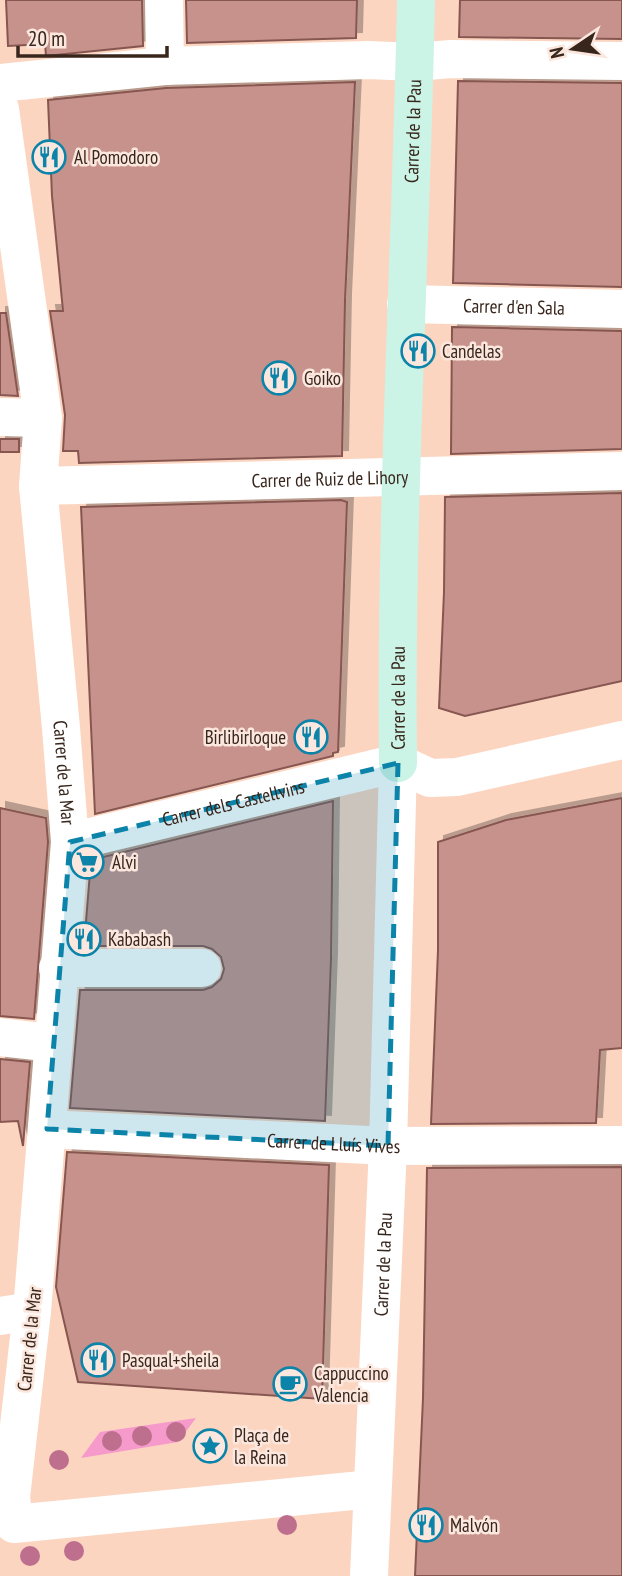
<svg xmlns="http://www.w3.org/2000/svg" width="622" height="1576" font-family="'PT Sans Narrow',sans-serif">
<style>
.green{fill:#f59aca}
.building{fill:#c6928b;stroke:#875751;stroke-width:2;filter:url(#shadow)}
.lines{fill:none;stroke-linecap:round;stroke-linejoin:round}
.street{stroke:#fff;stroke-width:38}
.secondary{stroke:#cbf4e6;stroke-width:38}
.tree{fill:#be6f8d}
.marked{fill:#0c83a9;fill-opacity:0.2;stroke:#0c83a9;stroke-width:5;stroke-dasharray:14 9;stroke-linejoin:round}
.labels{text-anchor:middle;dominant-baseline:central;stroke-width:5;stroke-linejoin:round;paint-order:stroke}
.street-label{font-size:19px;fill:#38261c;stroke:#fbe7dd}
.poi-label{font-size:19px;fill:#38261c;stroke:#fbe7dd;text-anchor:start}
</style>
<defs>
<filter id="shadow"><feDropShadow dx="6" dy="-6" stdDeviation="0" flood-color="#0004"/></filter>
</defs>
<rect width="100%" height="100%" fill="#fcd5c1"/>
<path class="green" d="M196,1418L178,1442L81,1458L100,1432Z"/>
<path class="building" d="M6,0H142L143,46L46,56L45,44L8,46Z
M186,0H357L356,38L187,43Z
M460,0H622V39L459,37Z
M458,81L622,83V287L453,283Z
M355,82L345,300L342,456L79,463L78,451H63L65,415L50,311H63L52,196L48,100L166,88Z
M0,313H6L18,396L0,395Z
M452,327L622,331V449L451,454Z
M0,439H19V452H0Z
M622,493V681L465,716L439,708L444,592L445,497Z
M341,500L347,502L338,752L333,753V756L95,814L81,507Z
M622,798V1048L600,1050L596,1123L431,1124L438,950V842L506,820Z
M333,801L331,959L325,1121L70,1108L80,990H203L212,987L221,979L224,969L221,957L212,949L203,946H84L91,860Z
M0,808L46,818L48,842L34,1019L0,1016Z
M0,1059L30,1062L23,1146L18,1121L0,1122Z
M67,1152L329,1165L322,1399L78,1382L56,1287Z
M622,1167V1576H415L423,1398L427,1168Z"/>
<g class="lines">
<g class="street">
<path d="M164,0L165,66"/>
<path d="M0,83L165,66L368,60L415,62L451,59L622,61"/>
<path id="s1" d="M0,109L43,418L38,486L61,728L70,842L32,1311L11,1497L14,1524L372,1489"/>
<path id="s2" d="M406,304L622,309"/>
<path d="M0,417L43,418"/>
<path id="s3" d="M38,486L622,471"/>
<path d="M398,763L430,778L457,777L622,740"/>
<path id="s4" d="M70,842L398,763"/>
<path d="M58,968H202"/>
<path d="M0,1037L52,1043"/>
<path id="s5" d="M47,1129L388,1146L622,1145"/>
<path d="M0,1316L32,1311"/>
<path id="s6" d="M369,1576L388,1146L398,763"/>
</g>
<path class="secondary" id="s7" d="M398,763C395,509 411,254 416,0"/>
</g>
<g class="tree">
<circle cx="176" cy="1432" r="10"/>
<circle cx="142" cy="1436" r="10"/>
<circle cx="112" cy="1441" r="10"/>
<circle cx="59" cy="1460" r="10"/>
<circle cx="287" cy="1525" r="10"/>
<circle cx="74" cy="1551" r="10"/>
<circle cx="30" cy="1556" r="10"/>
</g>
<path class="marked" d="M398,763L388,1146L47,1129L70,842Z"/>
<defs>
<symbol id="restaurant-ring" viewBox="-11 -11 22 22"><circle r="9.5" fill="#fbe7dd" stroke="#0c83a9" stroke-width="1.5"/><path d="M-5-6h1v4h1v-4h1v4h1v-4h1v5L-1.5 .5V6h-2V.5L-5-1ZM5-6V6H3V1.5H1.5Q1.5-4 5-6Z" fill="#0c83a9"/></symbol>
<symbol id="supermarket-ring" viewBox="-11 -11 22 22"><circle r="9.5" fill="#fbe7dd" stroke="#0c83a9" stroke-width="1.5"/><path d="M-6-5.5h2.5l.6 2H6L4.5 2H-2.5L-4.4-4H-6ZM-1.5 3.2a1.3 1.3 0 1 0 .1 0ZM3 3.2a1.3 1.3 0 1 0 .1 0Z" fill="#0c83a9"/></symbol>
<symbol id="cafe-ring" viewBox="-11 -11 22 22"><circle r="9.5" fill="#fbe7dd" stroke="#0c83a9" stroke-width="1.5"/><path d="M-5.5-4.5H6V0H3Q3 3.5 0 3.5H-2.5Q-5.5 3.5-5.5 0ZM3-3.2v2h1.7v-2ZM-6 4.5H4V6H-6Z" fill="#0c83a9"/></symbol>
<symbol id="sight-ring" viewBox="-11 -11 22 22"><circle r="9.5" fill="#fbe7dd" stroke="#0c83a9" stroke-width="1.5"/><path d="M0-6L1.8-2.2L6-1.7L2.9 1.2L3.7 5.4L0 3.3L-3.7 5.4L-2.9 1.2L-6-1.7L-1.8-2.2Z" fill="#0c83a9"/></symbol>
</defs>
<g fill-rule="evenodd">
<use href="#restaurant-ring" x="30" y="138" width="38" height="38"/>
<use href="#restaurant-ring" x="399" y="332" width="38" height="38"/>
<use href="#restaurant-ring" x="260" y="359" width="38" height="38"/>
<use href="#restaurant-ring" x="292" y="718" width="38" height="38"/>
<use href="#supermarket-ring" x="68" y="843" width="38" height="38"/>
<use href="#restaurant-ring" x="65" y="920" width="38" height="38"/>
<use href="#restaurant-ring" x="79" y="1341" width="38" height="38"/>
<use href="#cafe-ring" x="271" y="1365" width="38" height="38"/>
<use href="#sight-ring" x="191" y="1427" width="38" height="38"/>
<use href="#restaurant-ring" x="407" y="1506" width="38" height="38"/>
</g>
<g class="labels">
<g class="street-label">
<text stroke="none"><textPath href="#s7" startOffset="632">Carrer de la Pau</textPath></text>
<text stroke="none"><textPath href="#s2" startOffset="108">Carrer d'en Sala</textPath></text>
<text stroke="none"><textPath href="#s3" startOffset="292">Carrer de Ruiz de Lihory</textPath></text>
<text stroke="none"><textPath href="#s7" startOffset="65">Carrer de la Pau</textPath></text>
<text stroke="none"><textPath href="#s1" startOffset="668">Carrer de la Mar</textPath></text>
<text stroke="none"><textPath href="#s4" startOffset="168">Carrer dels Castellvins</textPath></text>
<text stroke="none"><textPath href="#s5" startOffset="287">Carrer de Lluís Vives</textPath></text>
<text stroke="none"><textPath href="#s6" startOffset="312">Carrer de la Pau</textPath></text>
<text transform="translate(29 1339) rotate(-84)">Carrer de la Mar</text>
</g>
<g class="poi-label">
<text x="74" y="157">Al Pomodoro</text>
<text x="442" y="351">Candelas</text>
<text x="304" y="378">Goiko</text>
<text x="286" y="737" text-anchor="end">Birlibirloque</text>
<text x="112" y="862">Alvi</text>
<text x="108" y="939">Kababash</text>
<text x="122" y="1360">Pasqual+sheila</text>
<text x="314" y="1373">Cappuccino<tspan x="314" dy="22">Valencia</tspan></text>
<text x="234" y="1435">Plaça de<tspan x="234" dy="22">la Reina</tspan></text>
<text x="450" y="1525">Malvón</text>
</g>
</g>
<g transform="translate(573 49) rotate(257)" stroke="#fbe7dd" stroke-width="5" paint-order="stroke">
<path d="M0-5L12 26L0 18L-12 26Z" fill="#38261c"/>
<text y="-10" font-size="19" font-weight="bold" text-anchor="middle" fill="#38261c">N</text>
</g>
<path d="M18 46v10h149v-10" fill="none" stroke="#38261c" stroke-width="3.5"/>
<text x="28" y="46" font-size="21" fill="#38261c" stroke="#fbe7dd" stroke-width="5" paint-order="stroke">20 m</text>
</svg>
